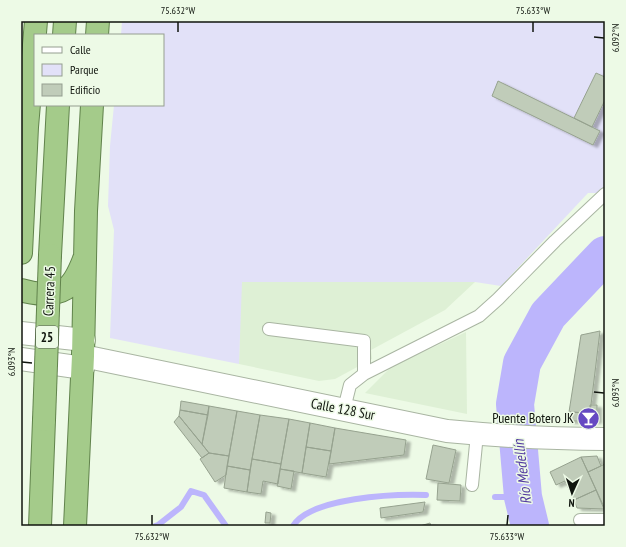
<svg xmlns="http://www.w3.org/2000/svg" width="626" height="547" font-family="'PT Sans Narrow',sans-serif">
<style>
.built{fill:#def0d5}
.green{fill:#e2e1f8}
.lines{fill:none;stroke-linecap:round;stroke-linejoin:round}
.stream{stroke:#bcb5fc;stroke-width:6}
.river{stroke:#bcb5fc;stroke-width:38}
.building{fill:#c0ccb9;stroke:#96a28f;filter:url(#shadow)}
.service-casing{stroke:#a9b5a2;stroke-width:14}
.tertiary-casing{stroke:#a9b5a2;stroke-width:24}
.trunk-casing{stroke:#61834c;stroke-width:24}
.service{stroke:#fff;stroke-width:12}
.tertiary{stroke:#fff;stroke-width:22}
.trunk{stroke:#a4cb8a;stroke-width:22}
.trunk-bridge-casing{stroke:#61834c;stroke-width:24;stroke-linecap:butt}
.trunk-bridge{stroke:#a4cb8a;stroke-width:22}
.ticks{fill:none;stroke:#10150e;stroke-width:1.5}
.labels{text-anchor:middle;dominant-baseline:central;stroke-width:3;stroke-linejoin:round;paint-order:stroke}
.shield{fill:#edfae6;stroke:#525a4f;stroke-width:1}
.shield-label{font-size:13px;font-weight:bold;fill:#10150e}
.street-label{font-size:14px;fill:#10150e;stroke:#edfae6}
.poi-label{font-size:14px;fill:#10150e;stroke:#edfae6;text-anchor:end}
.water-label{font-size:15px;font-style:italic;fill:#543ca1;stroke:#edfae6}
.neatline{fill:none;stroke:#10150e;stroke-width:1.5}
.ticks-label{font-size:10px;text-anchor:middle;fill:#10150e}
</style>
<defs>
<filter id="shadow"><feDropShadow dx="4.5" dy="2.5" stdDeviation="1" flood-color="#0004"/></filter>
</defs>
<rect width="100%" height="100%" fill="#edfae6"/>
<path class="built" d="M241,282H475L445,310L371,350L372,359L335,379L319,381L239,364Z
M466,332L467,414L365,393L391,367Z"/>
<path class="green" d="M122,21H605V193H588L501,286L475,282H242L239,364L110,338L114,230L108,206L110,146L114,105H163V35H121Z"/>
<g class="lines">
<path class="stream" d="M495,497H523
M155,526L158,525L181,507L191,491L204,495L226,526
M293,526C311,497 395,494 426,495"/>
<path class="river" d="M530,526L523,497L515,404L522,363L548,315L605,255"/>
</g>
<path class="building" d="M596,73L605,77V100L592,127L574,118Z
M498,81L600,131L593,145L492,96Z
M600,331L590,413L569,412L581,335Z
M181,401L209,406L208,415L180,410Z
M590,405H597V421H569V412L590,413Z
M209,406L237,411L229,456L209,453L202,444Z
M180,410L208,415L202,444L179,416Z
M237,411L260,415L250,470L227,466Z
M260,415L289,419L281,464L252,459Z
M179,416L209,453L202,458L174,422Z
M289,419L310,423L302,473L280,469Z
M310,423L335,428L331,451L306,447Z
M335,428L406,440L404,455L329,464Z
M433,445L456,450L449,483L426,479Z
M306,447L331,451L326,477L302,473Z
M209,453L229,456L226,475L215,482L200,459Z
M597,456L601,466L588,472L581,457Z
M581,457L596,490L574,500L565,481L556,485L550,472Z
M252,459L281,464L278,484L263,481L261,494L247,492Z
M605,464V507H604L588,472Z
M227,466L250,470L247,492L224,488Z
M280,469L294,471L291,489L277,486Z
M438,483L461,485L460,501L437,500Z
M596,490L604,509L577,508L574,500Z
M425,502L423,512L381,518L380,508Z
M266,512L271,513L270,523H265Z
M430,523L431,526H420Z"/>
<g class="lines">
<defs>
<path id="service" d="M269,329L364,341V374
M344,409L350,385L364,374L479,316L498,299L555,241L605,194
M472,485L477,434
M580,520H605"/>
<path id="tertiary" d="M21,333L84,340
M83,356L447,431C500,436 552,439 605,439
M21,359L83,368"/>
<path id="trunk" d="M64,35L65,21
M97,35L98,21
M21,253L27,127L36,21
M50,255L58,105
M21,290C33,294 54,296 65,289C75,283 80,269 84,259
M40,526L44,420
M75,526L83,356L86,211L92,105"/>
</defs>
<use href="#service" class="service-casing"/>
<use href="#tertiary" class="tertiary-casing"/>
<use href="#trunk" class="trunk-casing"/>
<use href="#service" class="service"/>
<use href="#tertiary" class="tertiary"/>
<use href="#trunk" class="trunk"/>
<defs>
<path id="trunk-bridge" d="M44,420L50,255"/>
</defs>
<use href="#trunk-bridge" class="trunk-bridge-casing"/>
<use href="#trunk-bridge" class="trunk-bridge"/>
</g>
<path class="ticks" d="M178,32V22M533,32V22M594,37L604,38M22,362L32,363M594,392L604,393M152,525V515M507,525L508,515"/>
<defs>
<symbol id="bar-disc" viewBox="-11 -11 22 22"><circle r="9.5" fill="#6549c2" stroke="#edfae6"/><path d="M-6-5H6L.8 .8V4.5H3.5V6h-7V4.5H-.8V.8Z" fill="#fff"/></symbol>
</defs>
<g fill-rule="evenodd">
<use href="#bar-disc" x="576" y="406" width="25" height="25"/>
</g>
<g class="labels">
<rect class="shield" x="36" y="326" width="22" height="22" rx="3"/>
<g class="shield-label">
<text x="47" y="337">25</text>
</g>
<g class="street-label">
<text transform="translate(49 291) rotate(-88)">Carrera 45</text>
<text transform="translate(343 409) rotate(11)">Calle 128 Sur</text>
</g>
<g class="poi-label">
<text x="574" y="418">Puente Botero JK</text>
</g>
<g class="water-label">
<text transform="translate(522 472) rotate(-97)">Río Medellín</text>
</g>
</g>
<rect width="626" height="547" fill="none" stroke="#edfae6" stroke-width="44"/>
<rect x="34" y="34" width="130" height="72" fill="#edfae6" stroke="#959e90"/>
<rect x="42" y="47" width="20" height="6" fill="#ffffff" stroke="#959e90"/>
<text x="70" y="54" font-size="12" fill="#10150e">Calle</text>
<rect x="42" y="64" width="20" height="12" fill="#e2e1f8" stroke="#959e90"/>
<text x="70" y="74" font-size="12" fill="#10150e">Parque</text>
<rect x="42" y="84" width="20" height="12" fill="#c0ccb9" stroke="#959e90"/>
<text x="70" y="94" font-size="12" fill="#10150e">Edificio</text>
<g transform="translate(572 493) rotate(183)" stroke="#edfae6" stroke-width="3" paint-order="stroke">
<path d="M0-3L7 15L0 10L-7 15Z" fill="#10150e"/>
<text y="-6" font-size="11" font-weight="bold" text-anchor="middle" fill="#10150e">N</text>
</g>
<rect x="22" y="22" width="582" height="503" class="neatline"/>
<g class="ticks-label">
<text x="178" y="14">75.632°W</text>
<text x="533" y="14">75.633°W</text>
<text transform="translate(615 38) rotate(-90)" y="4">6.092°N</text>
<text transform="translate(11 362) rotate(-90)" y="4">6.093°N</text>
<text transform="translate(615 393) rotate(-90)" y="4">6.093°N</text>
<text x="152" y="540">75.632°W</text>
<text x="507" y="540">75.633°W</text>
</g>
</svg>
